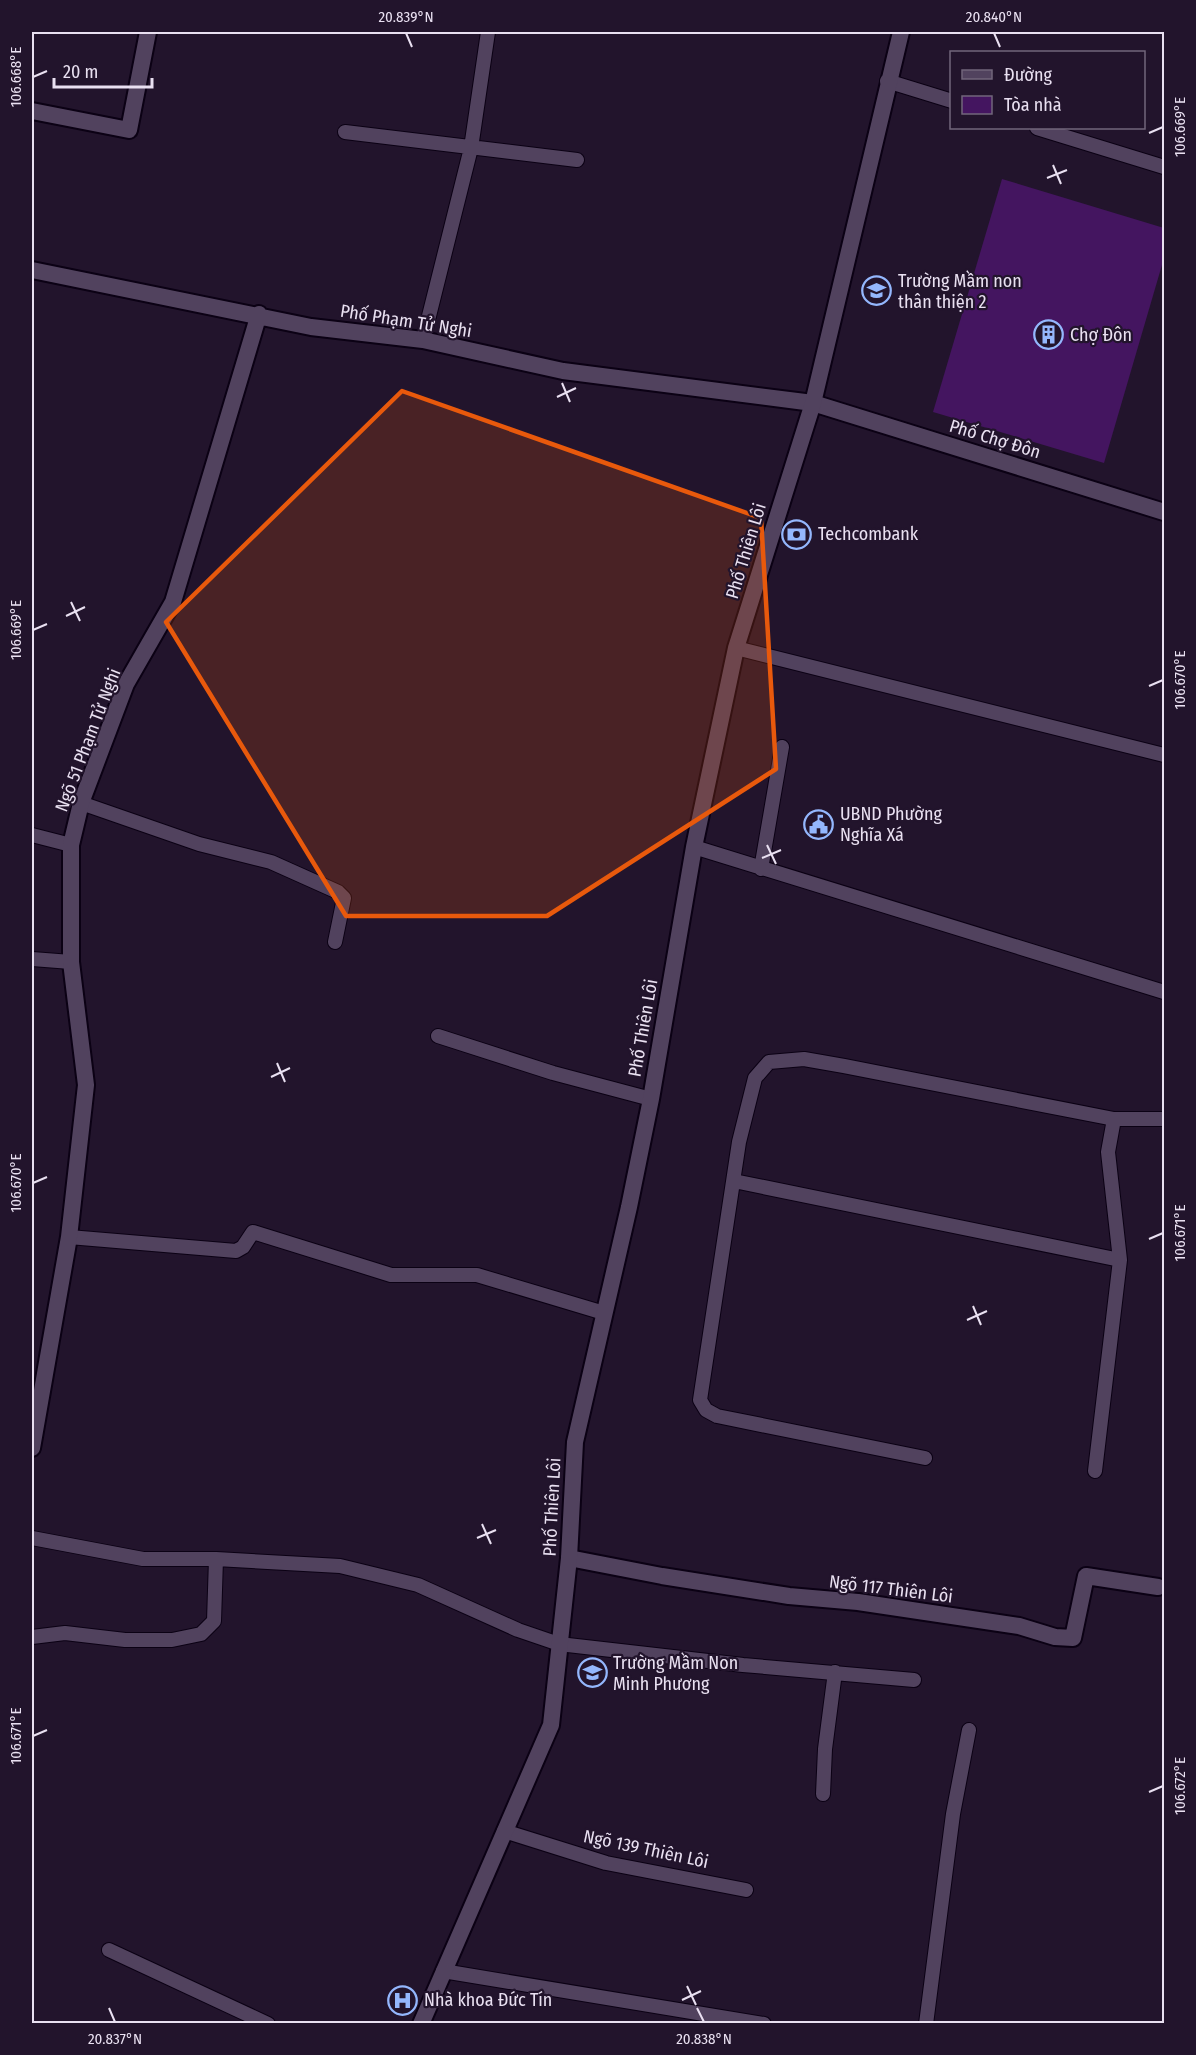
<svg xmlns="http://www.w3.org/2000/svg" width="1196" height="2055" font-family="'Fira Sans Condensed',sans-serif">
<style>
.building{fill:#441560}
.lines{fill:none;stroke-linecap:round;stroke-linejoin:round}
.service-casing{stroke:#0b0114;stroke-width:16}
.minor-casing{stroke:#0b0114;stroke-width:20}
.secondary-casing{stroke:#0b0114;stroke-width:20}
.service{stroke:#51425e;stroke-width:14}
.minor{stroke:#51425e;stroke-width:16}
.secondary{stroke:#51425e;stroke-width:16}
.marked{fill:#e8590c;fill-opacity:0.2;stroke:#e8590c;stroke-width:4.5;stroke-linejoin:round}
.ticks{fill:none;stroke:#e9e0f1;stroke-width:2}
.labels{text-anchor:middle;dominant-baseline:central;stroke-width:4.5;stroke-linejoin:round;paint-order:stroke}
.poi-label{font-size:18px;fill:#e9e0f1;stroke:#22142c;text-anchor:start}
.street-label{font-size:18px;fill:#e9e0f1;stroke:#22142c}
.neatline{fill:none;stroke:#e9e0f1;stroke-width:2}
.ticks-label{font-size:15px;text-anchor:middle;fill:#e9e0f1}
</style>
<rect width="100%" height="100%" fill="#22142c"/>
<path class="building" d="M1002,179L1164,228V258L1104,463L933,412Z"/>
<g class="lines">
<defs>
<path id="service" d="M887,81L952,101
M1037,128L1164,167
M345,132L577,160
M423,340L471,148L488,32
M736,648L1164,755
M81,803L199,844L271,862L338,892L344,898L335,942
M32,835L71,845
M694,847L1164,992
M761,869L782,747
M32,959L71,962
M438,1036L553,1073L651,1099
M1114,1119H1164
M734,1181L1120,1260
M69,1237L236,1251L243,1247L253,1232L391,1275H477L604,1313
M925,1458L717,1416L706,1410L700,1400L739,1142L755,1078L769,1062L804,1059L844,1066L1114,1119L1108,1152L1120,1260L1095,1471
M32,1538L143,1559H216L340,1566L418,1585L518,1630L559,1644L743,1665L914,1680
M32,1637L65,1633L125,1640H172L201,1634L214,1621L216,1559
M823,1794L825,1749L835,1672
M504,1831L606,1863L746,1890
M109,1950L268,2024
M443,1971L764,2024
M926,2024L953,1814L969,1730"/>
<path id="minor" d="M32,111L129,130L148,32
M32,270L311,327L423,340L563,371L813,403L1164,512
M32,1448L69,1237L86,1085L71,962V845L81,803L126,684L173,602L259,314
M569,1558L662,1576L789,1596L858,1602L1019,1626L1055,1637L1073,1638L1086,1576L1158,1587"/>
<path id="secondary" d="M421,2024L551,1725L569,1558L575,1442L629,1207L651,1099L694,847L736,648L813,403L901,32"/>
</defs>
<use href="#service" class="service-casing"/>
<use href="#minor" class="minor-casing"/>
<use href="#secondary" class="secondary-casing"/>
<use href="#service" class="service"/>
<use href="#minor" class="minor"/>
<use href="#secondary" class="secondary"/>
</g>
<path class="marked" d="M402,391L761,518L776,769L547,916H346L166,622Z"/>
<path class="ticks" d="M406,33L412,47M994,33L1000,47M33,77L47,71M1149,133L1163,127M1053,165L1061,184M1047,178L1067,170M562,383L570,402M557,397L576,388M71,602L80,621M66,616L85,607M33,630L47,624M1149,686L1163,680M767,845L776,864M762,858L781,850M277,1063L285,1082M271,1077L290,1068M33,1183L47,1177M1149,1239L1163,1233M973,1306L981,1325M967,1320L987,1311M482,1524L491,1544M477,1538L496,1530M33,1736L47,1730M1149,1792L1163,1786M687,1986L696,2005M682,2000L701,1991M109,2008L115,2022M697,2008L704,2022"/>
<defs>
<symbol id="school-ring" viewBox="-11 -11 22 22"><circle r="9.5" fill="#22142c" stroke="#94b7fd" stroke-width="1.5"/><path d="M0-5L7-2L0 1L-7-2ZM-4 1L0 2.5L4 1V4Q0 6-4 4Z" fill="#94b7fd"/></symbol>
<symbol id="building-ring" viewBox="-11 -11 22 22"><circle r="9.5" fill="#22142c" stroke="#94b7fd" stroke-width="1.5"/><path d="M-4-6H4V6H1V3H-1V6H-4ZM-2.5-4.3h1.7v1.8h-1.7ZM.8-4.3h1.7v1.8H.8ZM-2.5-1h1.7V.8h-1.7ZM.8-1h1.7V.8H.8Z" fill="#94b7fd"/></symbol>
<symbol id="bank-ring" viewBox="-11 -11 22 22"><circle r="9.5" fill="#22142c" stroke="#94b7fd" stroke-width="1.5"/><path d="M-6-4H6V4H-6ZM0-2.3a2.3 2.3 0 1 0 0 4.6a2.3 2.3 0 1 0 0-4.6Z" fill="#94b7fd"/></symbol>
<symbol id="civic-ring" viewBox="-11 -11 22 22"><circle r="9.5" fill="#22142c" stroke="#94b7fd" stroke-width="1.5"/><path d="M-.6-6.5H3V-4.5H.6V-3L4-1V1h2V6H-6V1h2V-1L-.6-3ZM-1.2 2.5V6h2.4V2.5Z" fill="#94b7fd"/></symbol>
<symbol id="hospital-ring" viewBox="-11 -11 22 22"><circle r="9.5" fill="#22142c" stroke="#94b7fd" stroke-width="1.5"/><path d="M-5-5h3v3.5h4V-5h3V5h-3V1.5h-4V5h-3Z" fill="#94b7fd"/></symbol>
</defs>
<g fill-rule="evenodd">
<use href="#school-ring" x="860" y="274" width="33" height="33"/>
<use href="#building-ring" x="1032" y="318" width="33" height="33"/>
<use href="#bank-ring" x="780" y="518" width="33" height="33"/>
<use href="#civic-ring" x="802" y="808" width="33" height="33"/>
<use href="#school-ring" x="576" y="1656" width="33" height="33"/>
<use href="#hospital-ring" x="386" y="1984" width="33" height="33"/>
</g>
<g class="labels">
<g class="poi-label">
<text x="898" y="281">Trường Mầm non<tspan x="898" dy="21">thân thiện 2</tspan></text>
<text x="1070" y="335">Chợ Đôn</text>
<text x="818" y="534">Techcombank</text>
<text x="840" y="814">UBND Phường<tspan x="840" dy="21">Nghĩa Xá</tspan></text>
<text x="613" y="1663">Trường Mầm Non<tspan x="613" dy="21">Minh Phương</tspan></text>
<text x="424" y="2000">Nhà khoa Đức Tín</text>
</g>
<g class="street-label">
<text transform="translate(406 321) rotate(9)">Phố Phạm Tử Nghi</text>
<text transform="translate(995 439) rotate(17)">Phố Chợ Đôn</text>
<text transform="translate(746 551) rotate(-73)">Phố Thiên Lôi</text>
<text transform="translate(88 740) rotate(-69)">Ngõ 51 Phạm Tử Nghi</text>
<text transform="translate(643 1028) rotate(-80)">Phố Thiên Lôi</text>
<text transform="translate(552 1507) rotate(-87)">Phố Thiên Lôi</text>
<text transform="translate(891 1589) rotate(7)">Ngõ 117 Thiên Lôi</text>
<text transform="translate(646 1849) rotate(12)">Ngõ 139 Thiên Lôi</text>
</g>
</g>
<rect width="1196" height="2055" fill="none" stroke="#22142c" stroke-width="66"/>
<rect x="950" y="51" width="195" height="78" fill="#22142c" stroke="#72667b" stroke-width="1.5"/>
<rect x="962" y="70" width="30" height="9" fill="#51425e" stroke="#72667b" stroke-width="1.5"/>
<text x="1004" y="81" font-size="18" fill="#e9e0f1">Đường</text>
<rect x="962" y="96" width="30" height="18" fill="#441560" stroke="#72667b" stroke-width="1.5"/>
<text x="1004" y="111" font-size="18" fill="#e9e0f1">Tòa nhà</text>
<path d="M54 78v9h98v-9" fill="none" stroke="#e9e0f1" stroke-width="3"/>
<text x="63" y="78" font-size="18" fill="#e9e0f1" stroke="#22142c" stroke-width="4.5" paint-order="stroke">20 m</text>
<rect x="33" y="33" width="1130" height="1989" class="neatline"/>
<g class="ticks-label">
<text x="406" y="22">20.839°N</text>
<text x="994" y="22">20.840°N</text>
<text transform="translate(16 77) rotate(-90)" y="5">106.668°E</text>
<text transform="translate(1180 127) rotate(-90)" y="5">106.669°E</text>
<text transform="translate(16 630) rotate(-90)" y="5">106.669°E</text>
<text transform="translate(1180 680) rotate(-90)" y="5">106.670°E</text>
<text transform="translate(16 1183) rotate(-90)" y="5">106.670°E</text>
<text transform="translate(1180 1233) rotate(-90)" y="5">106.671°E</text>
<text transform="translate(16 1736) rotate(-90)" y="5">106.671°E</text>
<text transform="translate(1180 1786) rotate(-90)" y="5">106.672°E</text>
<text x="115" y="2044">20.837°N</text>
<text x="704" y="2044">20.838°N</text>
</g>
</svg>
